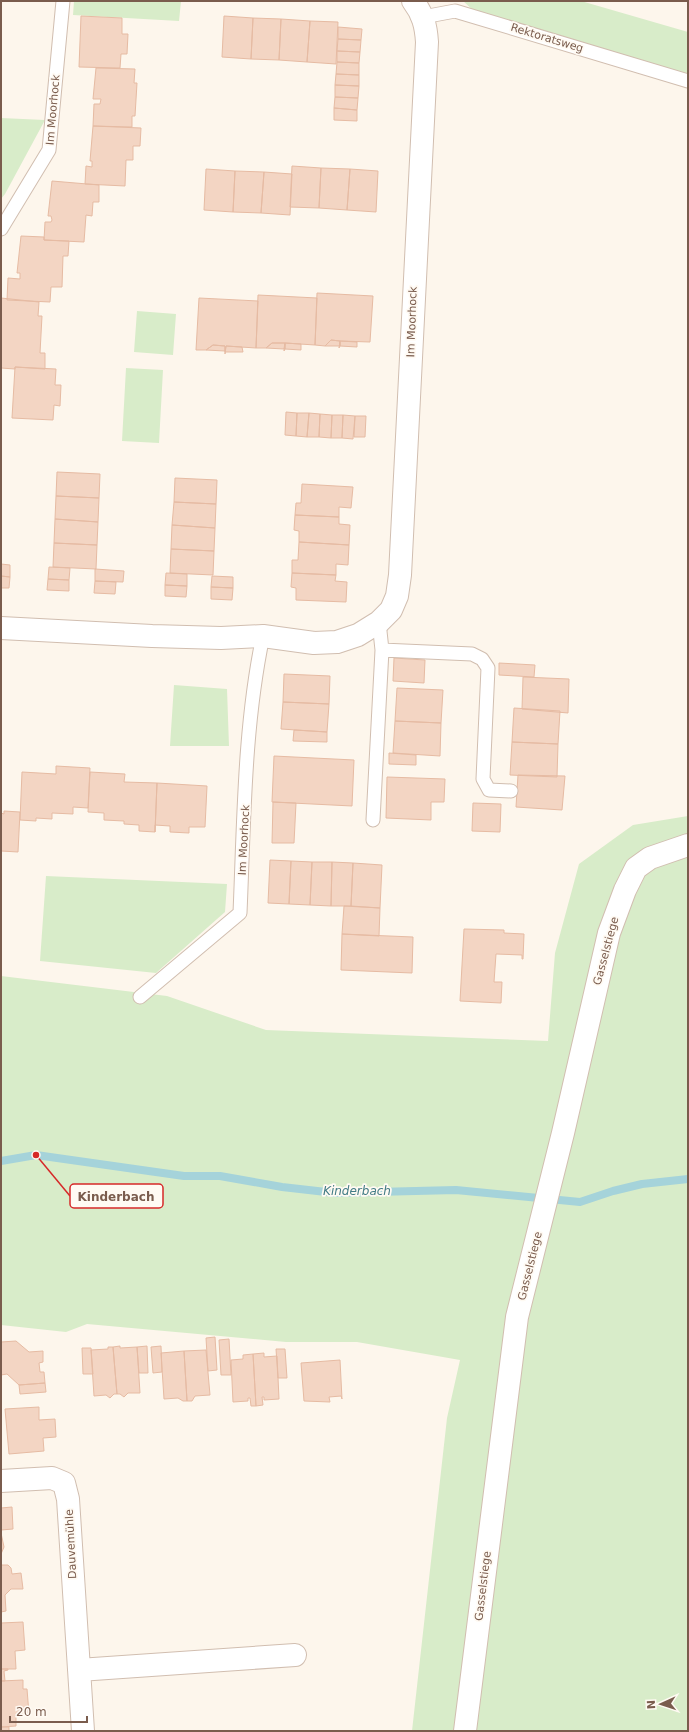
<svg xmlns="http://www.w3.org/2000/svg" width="689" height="1732" font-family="'DejaVu Sans',sans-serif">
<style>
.green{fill:#d8ecc9}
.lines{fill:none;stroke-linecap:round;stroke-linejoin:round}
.stream{stroke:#a5d3da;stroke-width:8}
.building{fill:#f3d5c3;stroke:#e6bba3}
.service-casing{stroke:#d1beb0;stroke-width:15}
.minor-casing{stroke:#d1beb0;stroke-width:24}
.service{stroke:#fff;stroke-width:13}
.minor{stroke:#fff;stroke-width:22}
.labels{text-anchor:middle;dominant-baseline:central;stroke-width:3.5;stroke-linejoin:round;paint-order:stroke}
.street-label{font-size:11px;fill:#7a5c4d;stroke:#fffaf3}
.water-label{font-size:12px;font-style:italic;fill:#437c86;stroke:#fffaf3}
.leader{fill:none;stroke:#d62828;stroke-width:1.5}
.callout-dot{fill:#d62828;stroke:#fffaf3;stroke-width:1.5}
.callout{fill:#fffaf3;stroke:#d62828;stroke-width:1.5}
.callout-label{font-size:12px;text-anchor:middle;font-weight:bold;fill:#7a5c4d}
</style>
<rect width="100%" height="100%" fill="#fdf6ec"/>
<path class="green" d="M74,1H181L179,21L73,15Z
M463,1H581L688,32V74L474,11Z
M1,118L45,120L5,194L1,199Z
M137,311L176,314L173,355L134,352Z
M126,368L163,370L159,443L122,441Z
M174,685L227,689L229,746H170Z
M688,816V1731H412L447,1418L460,1360L357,1342H286L87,1324L66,1332L1,1325V976L167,996L266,1030L548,1041L555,953L579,864L633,825Z
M46,876L227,884L225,912L156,973L40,961Z"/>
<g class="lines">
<path class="stream" d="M1,1161L36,1155L184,1176H220L282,1187L335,1193L456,1190L580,1202L613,1191L642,1184L688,1179"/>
</g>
<path class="building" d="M81,16L122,18V34H128L127,54H121L120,68L79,67Z
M224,16L253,18L251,59L222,57Z
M253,18L281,19L279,60L251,59Z
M281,19L310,21L307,62L279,60Z
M310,21L338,22L336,64L307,62Z
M338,27L362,29L361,40L338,39Z
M338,39L361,40L360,52L337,51Z
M337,51L360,52L359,63L337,62Z
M337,62L359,63V75L336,74Z
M96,68L135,69L134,83H137L135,116H132V127L93,126L94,104H100L101,99H93Z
M336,74L359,75V86L335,85Z
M335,85L359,86L358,98L335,97Z
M335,97L358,98L357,110L334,108Z
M334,108L357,110V121L334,120Z
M93,126L141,128L140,146H133V160H126L125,186L85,184L86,166L92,167V161H90Z
M292,166L321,168L319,208L290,207Z
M321,168L350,169L347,210L319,208Z
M206,169L235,171L233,212L204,210Z
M350,169L378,171L376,212L347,210Z
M235,171L264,172L261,213L233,212Z
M264,172L292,174L290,215L261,213Z
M52,181L99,185V202H93L92,216L86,215L84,242L44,240L45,222H51L52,220L51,216H48Z
M21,236L44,237V240L69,241L68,256H63L62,287H51L50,302L7,300L8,278L20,279V273H17Z
M317,293L373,296L370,342L340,341V346L339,348L340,341L331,340L325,346L315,345Z
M258,295L317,298L315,345L285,343V349L284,351L285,343H272L266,348H256Z
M1,298L39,302L38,316H42L40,353H45V369L15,367V369L1,368Z
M199,298L258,301L256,348L226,346L225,354V346L213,345L206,350H196Z
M331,340L340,341V346H325Z
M340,341L357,342V347L340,346Z
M272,343H285L284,349L266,348Z
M285,343L301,344V350L285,349Z
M213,345L225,346V351L206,350Z
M226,346L242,347L243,352H225Z
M15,367L56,369L55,385H61L60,406L54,405L53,420L12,418Z
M286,412L297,413L296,436L285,435Z
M297,413H309L307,437L296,436Z
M309,413L320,414L319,437H307Z
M320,414L332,415L331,438L319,437Z
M332,415H343L342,438H331Z
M343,415L355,416L353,439L342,438Z
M355,416H366L365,437H354Z
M57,472L100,474L99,498L56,496Z
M175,478L217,480L216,504L174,502Z
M302,484L353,487L351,508L339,507V517L295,515L296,503H301Z
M56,496L99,498L98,522L55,519Z
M174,502L216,504L215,528L172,525Z
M295,515L339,517V524L350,525L349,545L299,542V531L294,530Z
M55,519L98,522L97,545L54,543Z
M172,525L215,528L214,551L171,549Z
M299,542L349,545L348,565L336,564V575L292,573V560H298Z
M54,543L97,545L96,569L53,567Z
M171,549L214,551L213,575L170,573Z
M1,564L10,565V577L1,576Z
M49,567L70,568L69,580L48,579Z
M95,569L124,571L123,582L95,581Z
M166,573L187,574V586L165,585Z
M292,573L336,575L335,581L347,582L346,602L296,600V588L291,587Z
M1,576L10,577L9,588H1Z
M212,576L233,577V588L211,587Z
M48,579L69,580V591L47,590Z
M95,581L116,582L115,594L94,593Z
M165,585L187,586L186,597L165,596Z
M211,587L233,588L232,600L211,599Z
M394,658L425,660L424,683L393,681Z
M499,663L535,665L534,677L499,675Z
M284,674L330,676L329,704L283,702Z
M523,677L569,679L568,713L522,709Z
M397,688L443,690L441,723L395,721Z
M283,702L329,704L327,732L281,729Z
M514,708L560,711L558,744L512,742Z
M395,721L441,723L440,756L393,753Z
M294,730L327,732V742L293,741Z
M512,742L558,744L557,777L510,775Z
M389,753L416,755V765L389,764Z
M274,756L354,760L352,806L272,802Z
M56,766L90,768L88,808L73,807V814L52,813V819L36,818V821L20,820L22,772L56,774Z
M90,772L125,774L124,782L157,783L155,832L139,831V825L124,824V821L104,820V813L88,812Z
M518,775L565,776L562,810L516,807Z
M387,777L445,779L444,802H431V820L386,818Z
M157,783L207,786L205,827H189V833L170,832V826L155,825V832Z
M273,802L296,803L294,843H272Z
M473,803L501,804L500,832L472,831Z
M4,811L20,812L18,852L1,851V813L4,814Z
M270,860L291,861L289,904L268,903Z
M291,861L312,862L310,905L289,904Z
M312,862H332L331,906L310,905Z
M332,862L353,863L351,906H331Z
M353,863L382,865L380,908L351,906Z
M344,906L380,908L379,936L342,934Z
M464,929L504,930V933L524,934L523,959H522V955L496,954L494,982H502L501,1003L460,1001Z
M342,934L413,937L412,973L341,970Z
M215,1337L217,1370L208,1371L206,1338Z
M229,1339L231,1375H221L219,1340Z
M16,1341L29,1352L43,1351V1362L39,1363L40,1372H44L45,1383L19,1385L7,1374L1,1375V1342Z
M120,1346V1348L137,1347L140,1393H128L124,1397L120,1394H117L113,1347Z
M147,1346L148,1373H139L137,1347Z
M161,1346L162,1372L153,1373L151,1347Z
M108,1347H113L117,1394H114L110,1398L106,1395L94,1396L91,1350L108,1349Z
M82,1348H91L93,1374H83Z
M276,1349H285L287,1378H278Z
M206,1350L210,1395L195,1396L192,1401H187L184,1351Z
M184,1351L187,1401H183L178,1398L164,1399L161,1353Z
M264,1353V1357L277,1356L279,1399L264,1400V1397H262L263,1405L256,1406L253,1354Z
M253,1354L256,1406H251L250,1398H248V1401L233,1402L231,1360L243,1359V1355Z
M340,1360L342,1399L341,1396L329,1397L330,1402L304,1401L301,1363Z
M45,1383L46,1392L20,1394L19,1385Z
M39,1407V1420L55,1419L56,1437L43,1438L44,1451L9,1454L5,1409Z
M12,1507L13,1529L1,1530V1508Z
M1,1533L4,1547L1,1554Z
M1,1565H8L11,1568L12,1574L21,1573L23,1589H11L5,1595L6,1611L1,1612Z
M1,1621V1623L23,1622L25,1650L15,1651L16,1669H1Z
M1,1669H8V1670L4,1671L5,1681H1Z
M23,1680V1689H27L29,1714L16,1715V1726L1,1727V1681Z
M1,1727H9V1731H1Z"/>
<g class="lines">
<defs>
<path id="service" d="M423,17L455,11L688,81
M1,229L49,150L63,1
M382,650L472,654L482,659L488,668L483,779L489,790L511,791
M373,820L382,650L379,622
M140,997L240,913C244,821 244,726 263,636"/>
<path id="minor" d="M1,628L152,636L221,638L263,636L314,643L337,642L358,635L379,622L391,610L397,596L400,575L427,42C426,26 423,14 413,1
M1,1481L52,1478L64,1483L68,1499L83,1731
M79,1670L295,1655
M465,1731L517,1317L563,1133L609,933L625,890L636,868L650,858L688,845"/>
</defs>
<use href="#service" class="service-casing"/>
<use href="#minor" class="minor-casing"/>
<use href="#service" class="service"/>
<use href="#minor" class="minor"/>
</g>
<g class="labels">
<g class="street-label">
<text transform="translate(547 38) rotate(17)">Rektoratsweg</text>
<text transform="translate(53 110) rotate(-85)">Im Moorhock</text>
<text transform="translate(412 322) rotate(-88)">Im Moorhock</text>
<text transform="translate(244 840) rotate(-87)">Im Moorhock</text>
<text transform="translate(606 951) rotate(-75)">Gasselstiege</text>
<text transform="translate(530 1266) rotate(-76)">Gasselstiege</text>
<text transform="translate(71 1544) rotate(-93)">Dauvemühle</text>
<text transform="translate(483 1586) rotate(-83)">Gasselstiege</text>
</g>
<g class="water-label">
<text x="357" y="1191">Kinderbach</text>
</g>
</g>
<path class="leader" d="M36 1155L70 1196"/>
<circle class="callout-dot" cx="36" cy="1155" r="4"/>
<rect class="callout" x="70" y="1184" width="93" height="24" rx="4"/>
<g class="callout-label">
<text x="116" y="1201">Kinderbach</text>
</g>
<rect width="689" height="1732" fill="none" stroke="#7a5c4d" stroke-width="4"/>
<g transform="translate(661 1704) rotate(267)" stroke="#fffaf3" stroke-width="3" paint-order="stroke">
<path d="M0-3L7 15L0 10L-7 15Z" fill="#7a5c4d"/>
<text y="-6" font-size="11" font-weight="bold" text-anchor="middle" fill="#7a5c4d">N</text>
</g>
<path d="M10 1716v6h77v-6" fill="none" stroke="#7a5c4d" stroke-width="2"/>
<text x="16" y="1716" font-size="12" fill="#7a5c4d" stroke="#fffaf3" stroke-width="3" paint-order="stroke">20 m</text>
</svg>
